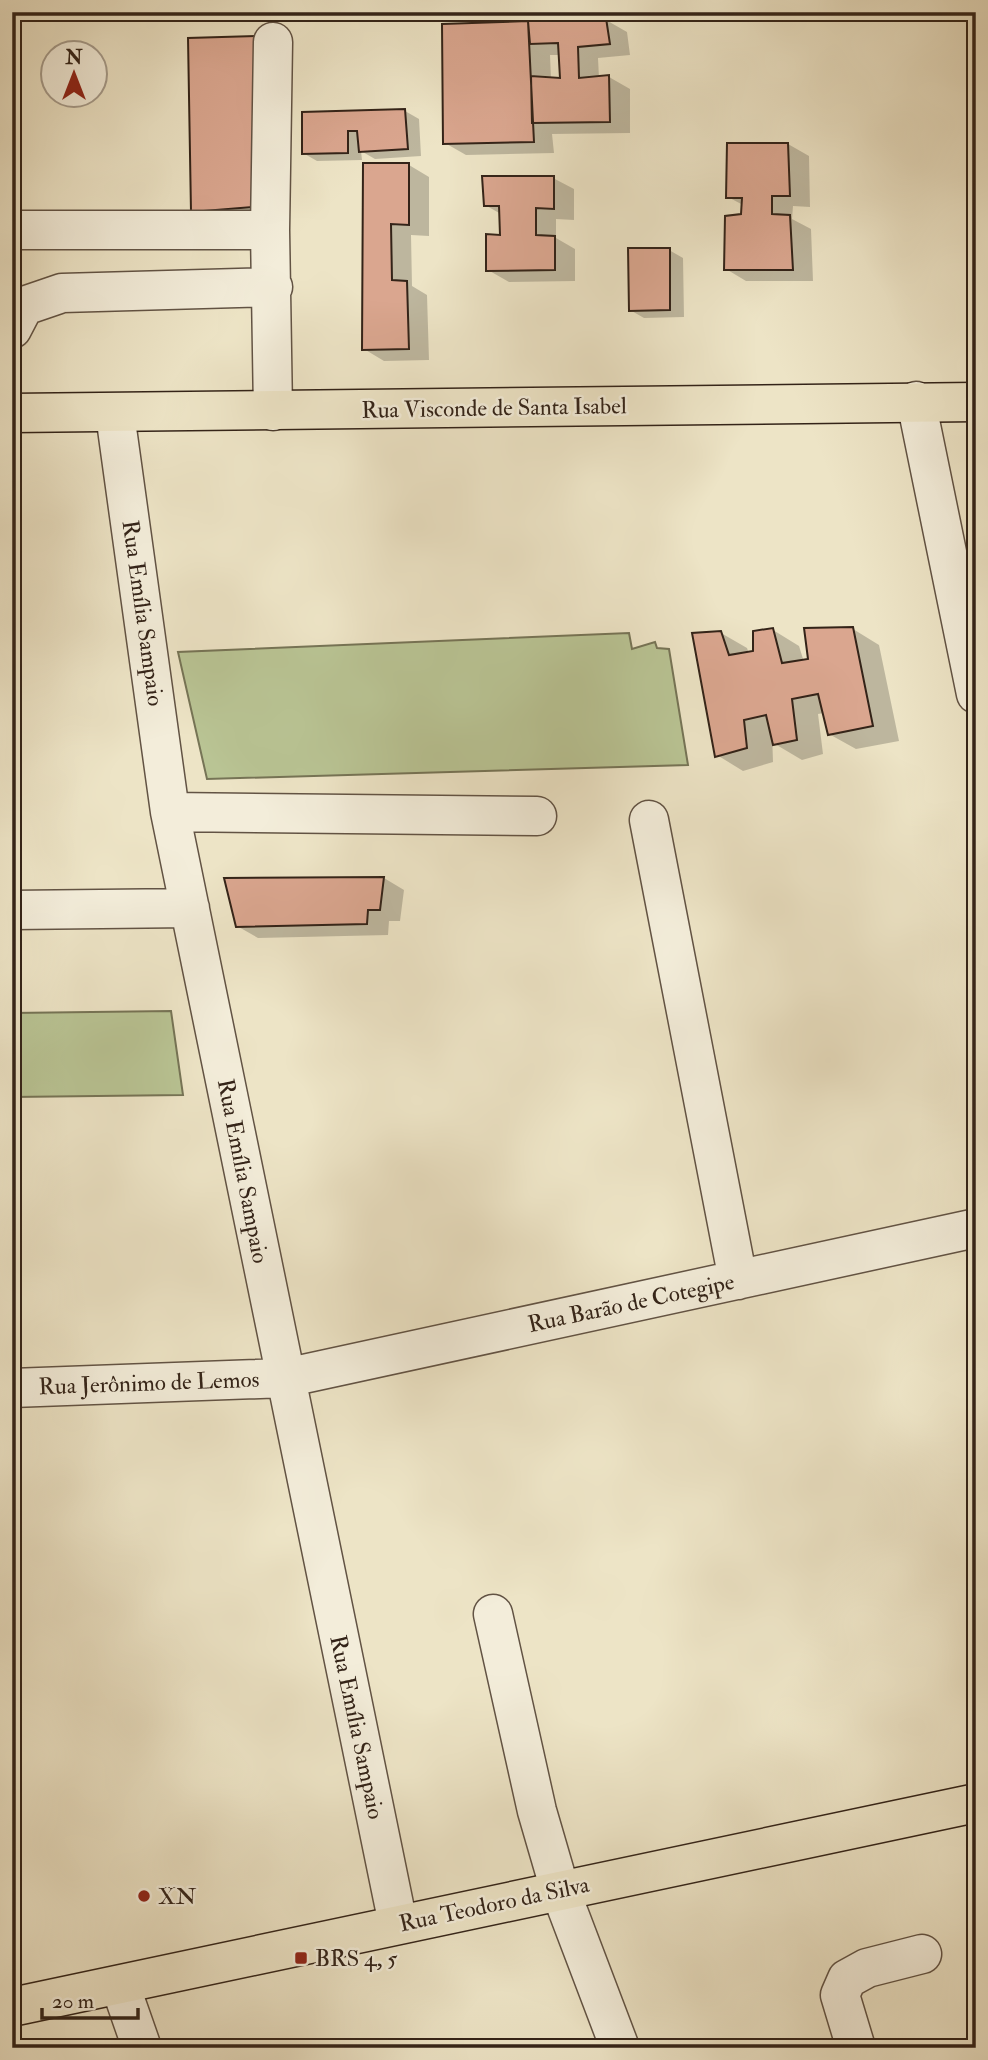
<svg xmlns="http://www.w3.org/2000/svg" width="988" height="2060" font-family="'IM FELL Double Pica',serif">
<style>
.green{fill:#b9c494;stroke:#767456;stroke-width:2}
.shadow{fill:#0003;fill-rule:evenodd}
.building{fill:#daa68f;stroke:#332318;stroke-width:2}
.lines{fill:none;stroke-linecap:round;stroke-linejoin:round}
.minor-casing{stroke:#625344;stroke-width:41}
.major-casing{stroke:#332318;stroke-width:41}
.minor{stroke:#f3edda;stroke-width:38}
.major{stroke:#ede4c6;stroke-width:38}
.poi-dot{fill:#8f2418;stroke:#f3edda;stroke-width:2.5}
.labels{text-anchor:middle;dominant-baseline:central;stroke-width:5;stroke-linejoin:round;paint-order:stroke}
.street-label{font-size:23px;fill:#332318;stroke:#f3edda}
.poi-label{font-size:23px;fill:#332318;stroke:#f3edda;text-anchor:start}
</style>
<rect width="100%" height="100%" fill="#ede4c6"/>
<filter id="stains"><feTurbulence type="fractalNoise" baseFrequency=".00286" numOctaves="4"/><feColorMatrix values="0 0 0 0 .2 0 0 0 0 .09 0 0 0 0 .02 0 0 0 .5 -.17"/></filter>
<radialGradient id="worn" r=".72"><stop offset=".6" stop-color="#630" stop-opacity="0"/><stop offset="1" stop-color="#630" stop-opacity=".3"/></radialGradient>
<path class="green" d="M629,633L632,649L655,642L657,648L669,649L688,765L207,779L178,652Z
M171,1011L183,1095L12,1097V1013Z"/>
<path class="shadow" d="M606,20L627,32L630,55L598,58L599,78L609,77L630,89V133L552,134L554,153L466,155L445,143L443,26ZM550,55H560L562,79H551Z
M259,38L285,217L193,211Z
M405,111L419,119L421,156L375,159L361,151L362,160L317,161L303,153V113Z
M788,144L809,156L810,207L793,206L792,219L811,229L813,281H746L726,269L743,205L728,197Z
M364,165H409L429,177V236L411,235L412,286L427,295L429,360L384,361L364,349Z
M553,178L574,189V220L556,219V238L575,249V281L509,282L488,270L502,236L501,214L485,205Z
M669,250L683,258L684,317L644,318L630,310Z
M853,629L879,645L899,741L856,749L829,734L824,713L818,714L823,754L802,760L775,744L772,732L773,762L743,771L717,755L721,633L747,648L749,654L755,653L773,630L799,646L804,662Z
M384,878L404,890L400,921H389L388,935L258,938L237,926L226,880Z"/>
<path class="building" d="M606,18L610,44L578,47L579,78L609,75L610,122L532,123L531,76L560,78L558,43L530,44L528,21Z
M528,21L534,142L443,144L442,24Z
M260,36L265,206L191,212L188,38Z
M405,109L408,149L359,152L357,131H348V153L302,154V112Z
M727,143H788L790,196H772V214L790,215L793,270H724L725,216L741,214L742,198H726Z
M363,163H409V225L391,224L392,280L407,281L409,349L362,350Z
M482,176H554V209L536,208V235L555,236V270L486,271V234L500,235L499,206H484Z
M628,248H670V310L629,311Z
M853,627L873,726L828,735L818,694L792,699L797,740L773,745L766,715L744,720L747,748L715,757L692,633L721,631L729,655L753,651V631L773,628L782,663L808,659L804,628Z
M384,877L380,910H368L367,924L236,927L224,878Z"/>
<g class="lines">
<defs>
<path id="minor" d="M273,42L270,230L273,411
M12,230H270
M12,329L24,306L62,293L273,287
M916,401L976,694
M115,414L170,812L398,1924
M170,812L537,816
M649,820L738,1280
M12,910L190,908
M12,1388L285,1378L976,1228
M493,1614L537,1811L560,1890L620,2048
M120,1985L142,2048
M856,2048L840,1995L847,1979L867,1968L922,1954"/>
<path id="major" d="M12,413L976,402
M12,2007L976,1803"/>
</defs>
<use href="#minor" class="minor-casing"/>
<use href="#major" class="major-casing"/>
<use href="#minor" class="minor"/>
<use href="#major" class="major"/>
</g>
<g class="poi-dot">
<circle cx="144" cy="1896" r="7"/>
<rect x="294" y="1951" width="14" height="14" rx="3.5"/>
</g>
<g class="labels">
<g class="street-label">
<text transform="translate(494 408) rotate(-1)">Rua Visconde de Santa Isabel</text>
<text transform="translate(143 613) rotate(82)">Rua Emília Sampaio</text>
<text transform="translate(243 1171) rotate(79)">Rua Emília Sampaio</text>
<text transform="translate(631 1303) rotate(-12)">Rua Barão de Cotegipe</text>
<text transform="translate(149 1383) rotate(-2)">Rua Jerônimo de Lemos</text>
<text transform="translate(357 1727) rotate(78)">Rua Emília Sampaio</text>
<text transform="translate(494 1904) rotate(-12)">Rua Teodoro da Silva</text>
</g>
<g class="poi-label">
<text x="158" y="1896">XN</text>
<text x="315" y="1958">BRS 4, 5</text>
</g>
</g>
<rect width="988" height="2060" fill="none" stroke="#ede4c6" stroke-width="42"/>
<rect x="14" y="14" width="960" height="2032" fill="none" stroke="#332318" stroke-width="3.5"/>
<rect x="21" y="21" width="946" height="2018" fill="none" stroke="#332318" stroke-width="2"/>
<g transform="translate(74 74)"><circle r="33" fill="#f3edda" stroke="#a69c8c" stroke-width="2"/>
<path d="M0-5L12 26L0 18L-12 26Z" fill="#8f2418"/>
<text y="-10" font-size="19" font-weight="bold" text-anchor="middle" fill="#332318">N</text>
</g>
<path d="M42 2008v10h96v-10" fill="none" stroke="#332318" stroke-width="3.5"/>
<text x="52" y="2008" font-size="21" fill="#332318" stroke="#f3edda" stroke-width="5" paint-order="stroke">20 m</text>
<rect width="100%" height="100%" filter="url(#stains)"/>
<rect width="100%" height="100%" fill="url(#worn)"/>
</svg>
